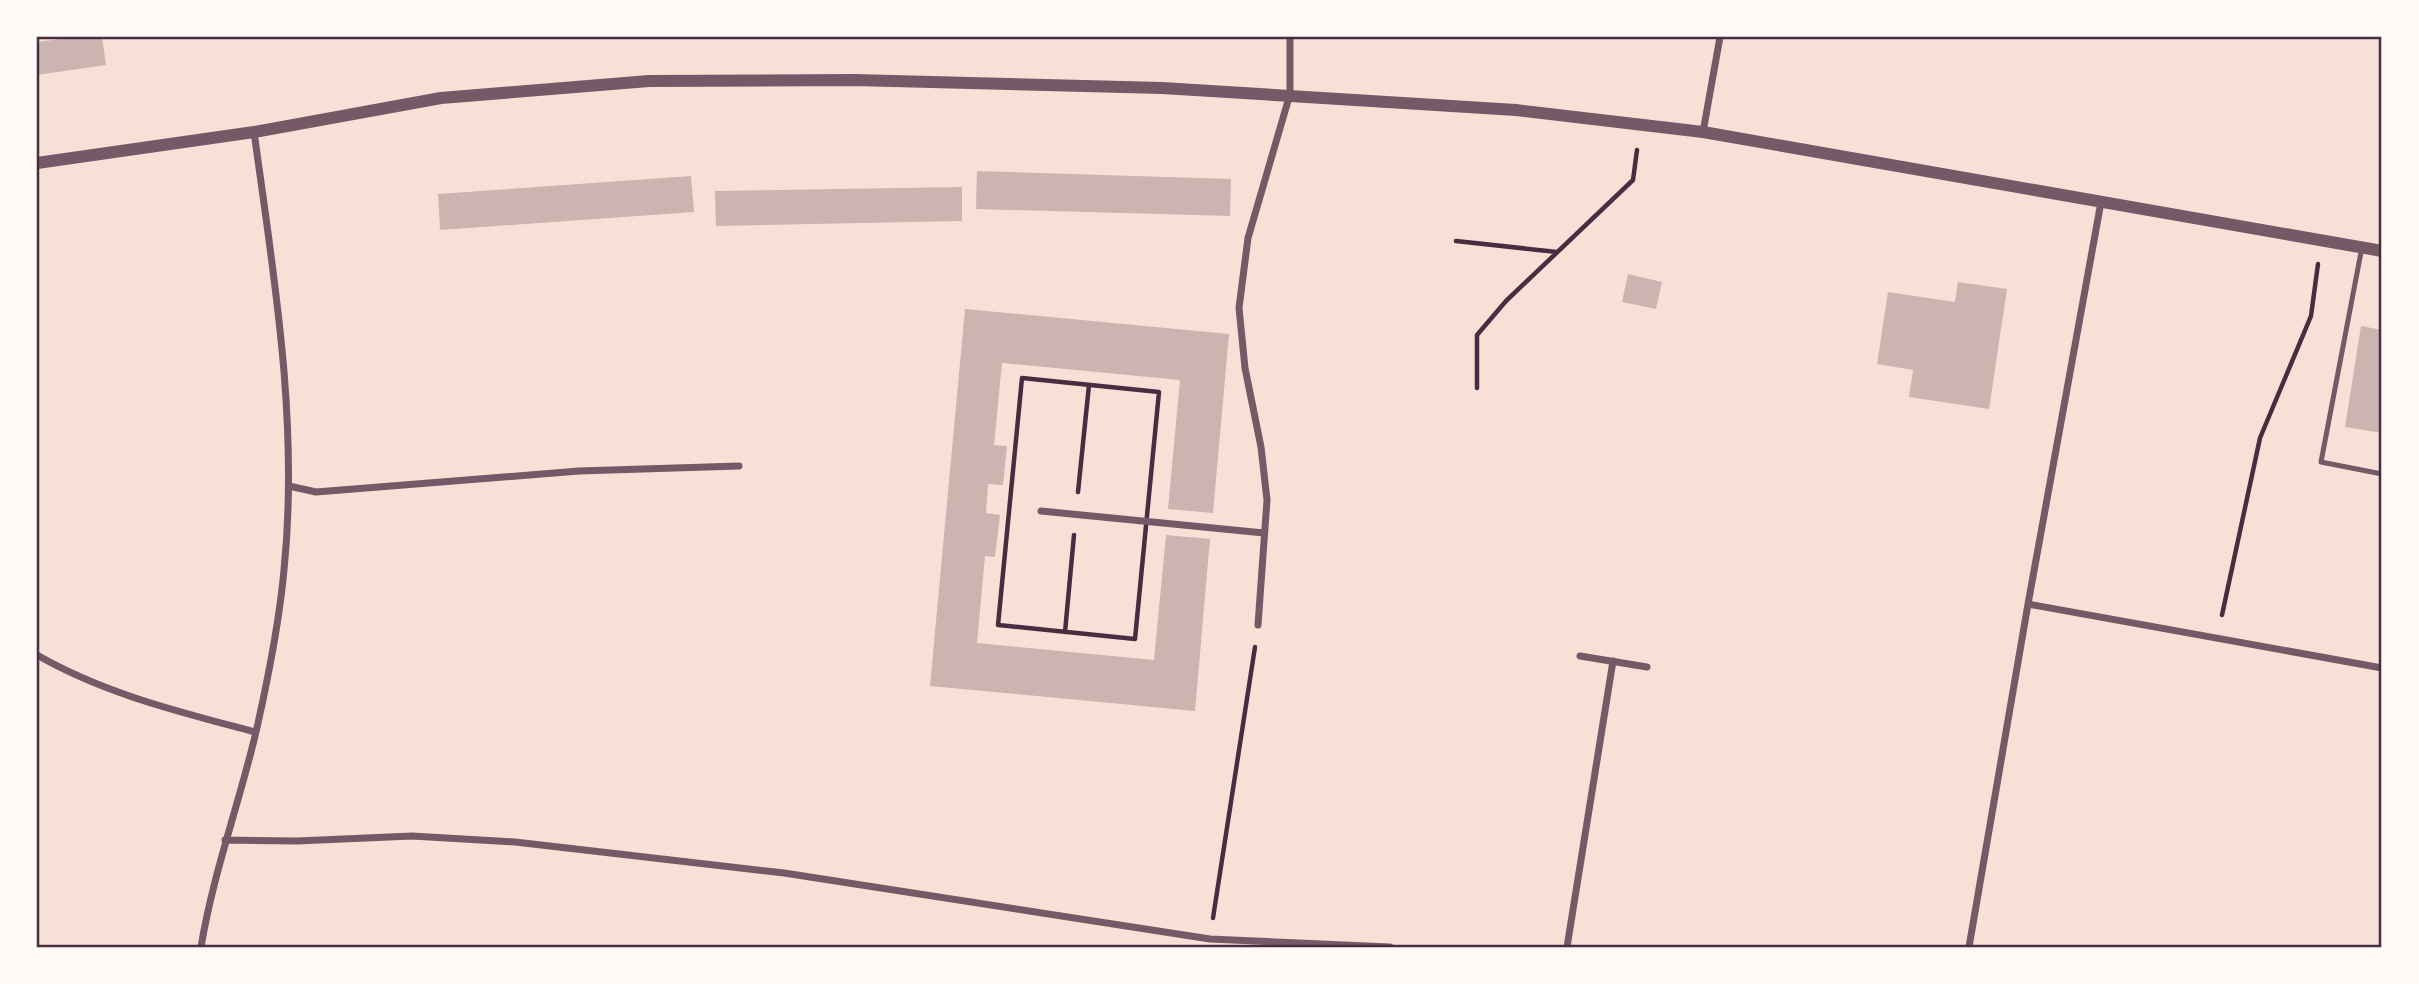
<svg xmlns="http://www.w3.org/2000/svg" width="2419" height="984" font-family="Mulish,sans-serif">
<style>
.building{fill:#ccb4b1}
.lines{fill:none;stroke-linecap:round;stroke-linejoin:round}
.path{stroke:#4a2c40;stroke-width:4.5}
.service{stroke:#755966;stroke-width:5}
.minor{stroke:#755966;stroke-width:7}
.tertiary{stroke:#755966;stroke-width:12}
.neatline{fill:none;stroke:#4a2c40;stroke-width:2.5}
</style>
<rect width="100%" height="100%" fill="#f7e1d7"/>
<path class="building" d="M76,37H102L106,65L37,75V42Z
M977,171L1231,179L1230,216L976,209Z
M691,176L694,212L440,230L438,194Z
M962,187V221L716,226L715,191Z
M1628,274L1662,282L1656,309L1622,302Z
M1958,282L2007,289L1989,409L1909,397L1913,370L1877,364L1888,292L1955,302Z
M965,309L1229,334L1213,513L1168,509L1180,380L1002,363L994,445L1007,446L1003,485L988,484L986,513L1000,515L995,557L985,556L977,643L1154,660L1166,535L1210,539L1195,711L930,686Z
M2361,326L2382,330V433L2345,427Z"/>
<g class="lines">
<path class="path" d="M1456,241L1557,252
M1022,378L1159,392L1135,639L998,625Z
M1477,388V335L1506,301L1633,180L1637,150
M1078,492L1089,385
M2222,615L2260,438L2311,316L2318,264
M1065,632L1074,535
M1213,918L1255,647"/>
<path class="service" d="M2362,247L2321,462L2382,474"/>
<path class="minor" d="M1703,132L1720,37
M289,486L316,492L579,471L739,466
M1041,511L1264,533
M2028,604L2382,668
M1258,625L1267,500L1261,447L1245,368L1239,308L1248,238L1290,94V37
M37,655C105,694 180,712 255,732
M1580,656L1647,667
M225,840L297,841L412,836L515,842L784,873L1210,939L1390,947
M201,947C213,874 239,804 256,732C268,679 279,624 284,570C299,423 274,277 254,132
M1567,947L1613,661
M1969,947L2028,604L2101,202"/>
<path class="tertiary" d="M37,163L254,132L441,98L649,81L854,80L1162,88L1516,110L1703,132L2382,251"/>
</g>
<rect width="2419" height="984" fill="none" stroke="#fffaf5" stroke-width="77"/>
<rect x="38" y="38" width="2342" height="908" class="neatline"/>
</svg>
